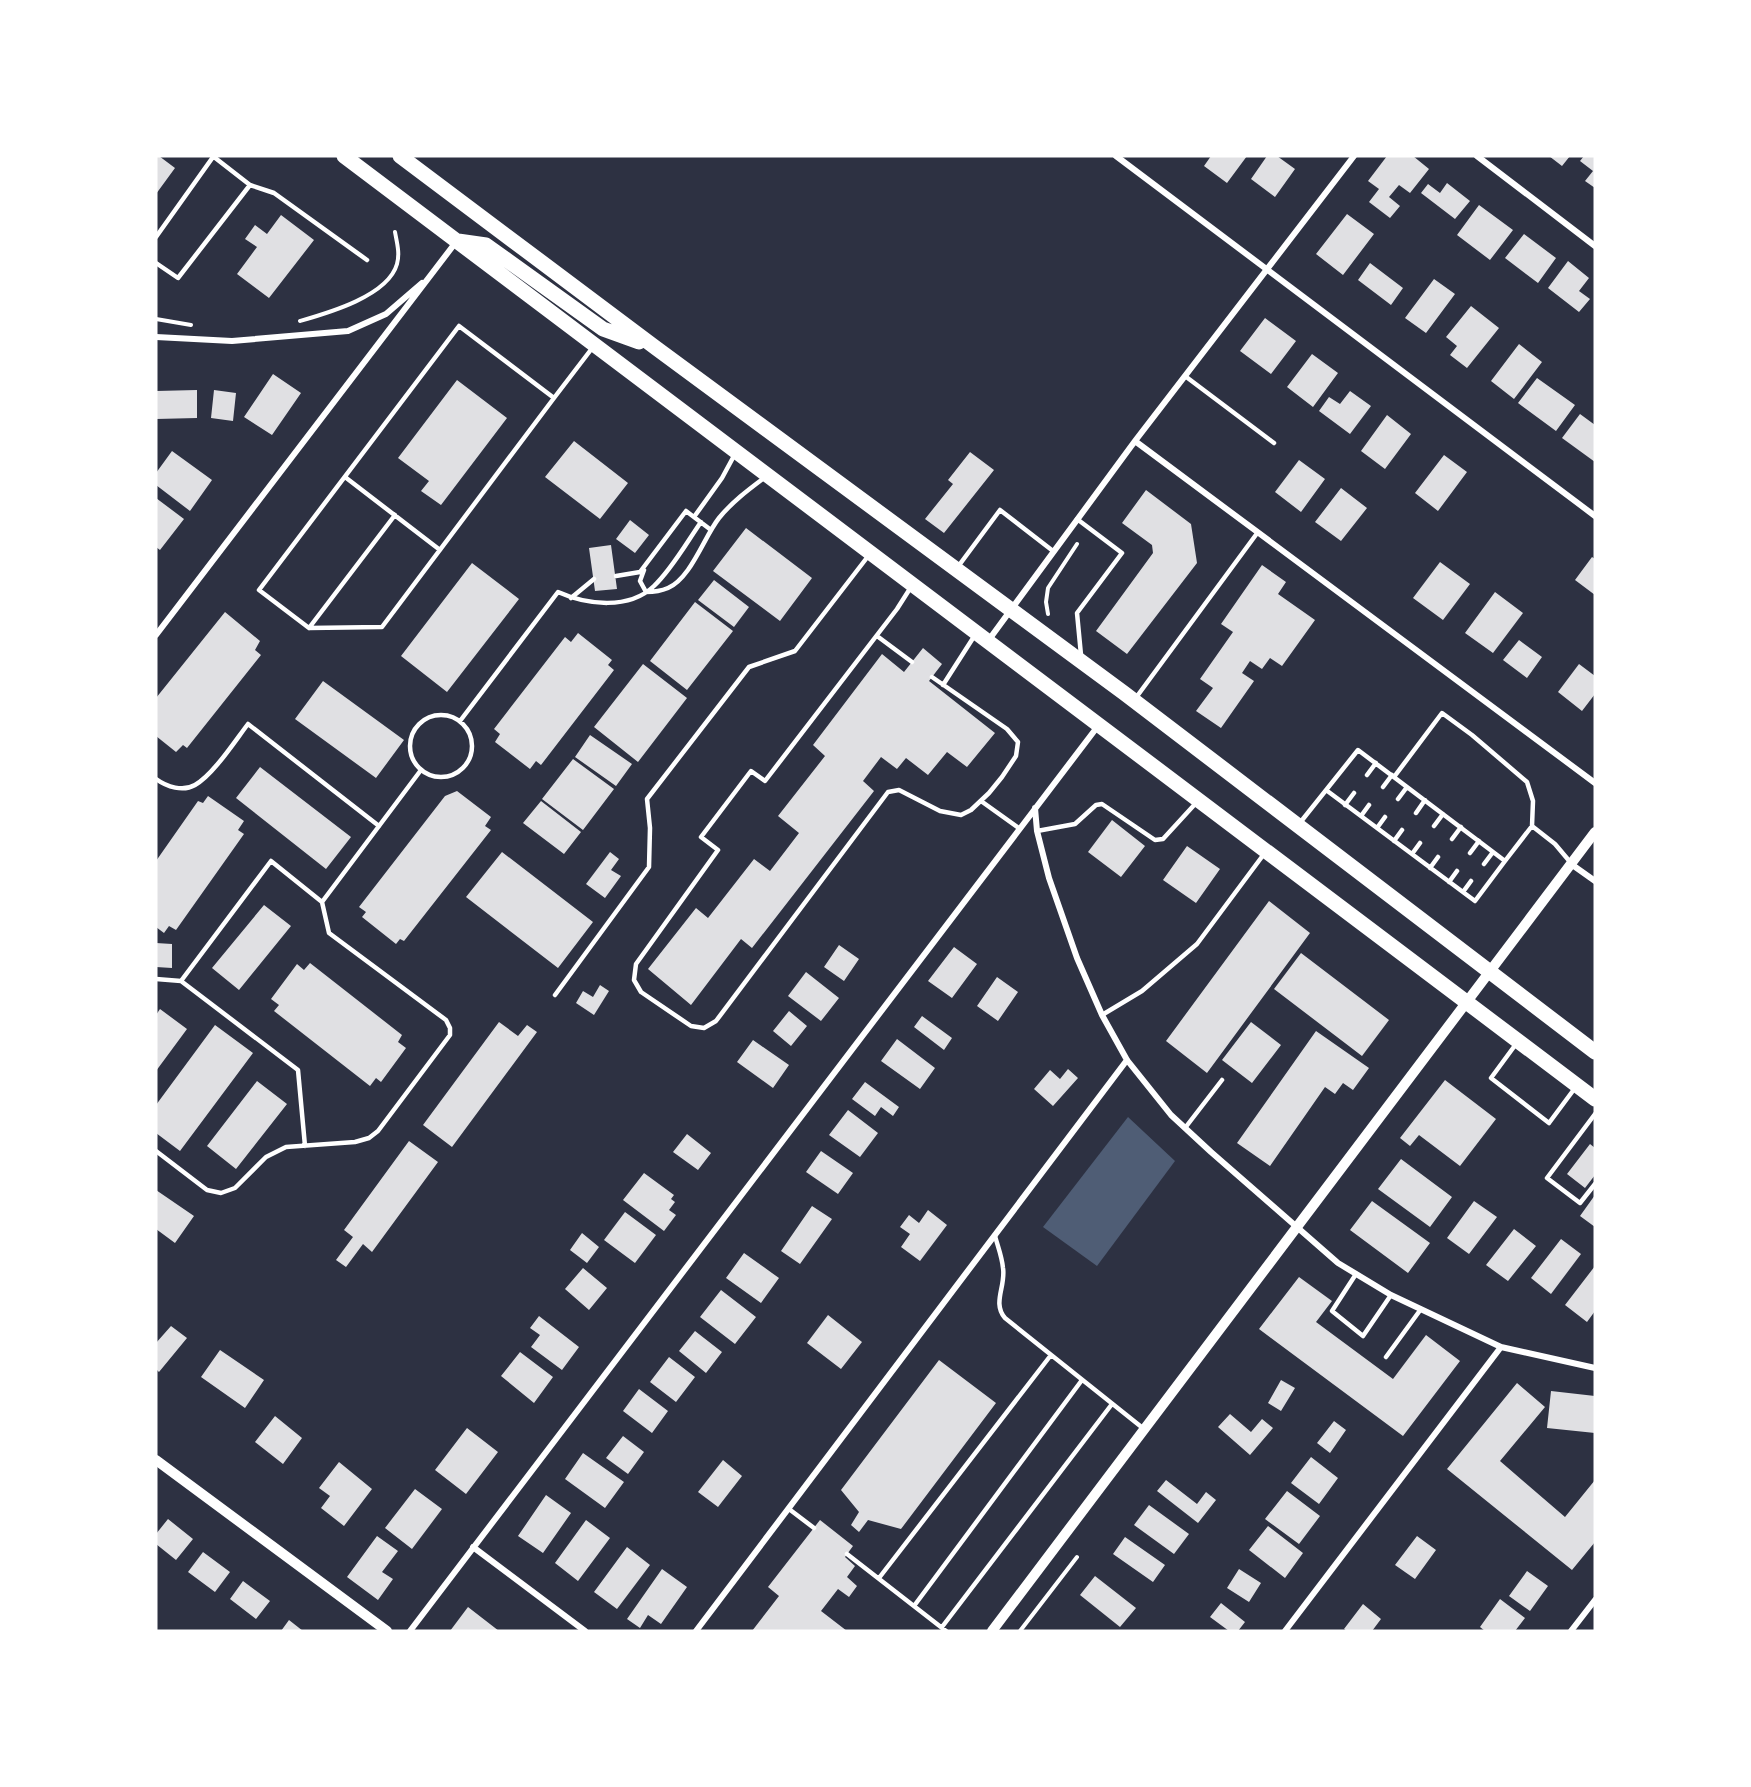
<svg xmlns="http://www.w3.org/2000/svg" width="1751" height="1787" font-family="'Varela Round',sans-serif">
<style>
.water{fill:#4f5d75}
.building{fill:#e0e0e3}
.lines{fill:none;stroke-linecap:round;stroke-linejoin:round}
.path{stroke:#fff;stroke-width:4}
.service{stroke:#fff;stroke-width:4.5}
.minor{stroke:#fff;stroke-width:6}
.tertiary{stroke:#fff;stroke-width:10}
.primary{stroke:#fff;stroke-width:15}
</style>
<rect width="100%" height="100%" fill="#2d3142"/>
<path class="water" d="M1128,1117L1175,1161L1097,1266L1043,1227Z"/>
<path class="building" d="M156,156H159L175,168L156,194Z
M1211,156H1247L1227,183L1204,166Z
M1267,156H1277L1295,169L1275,197L1251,179Z
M1387,156H1413L1429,169L1410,193L1399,185L1389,197L1400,206L1390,218L1369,202L1379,189L1368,181Z
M1549,156H1570L1562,166Z
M1584,156H1595V188L1585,181L1593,171L1580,161Z
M1447,183L1470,201L1455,219L1421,193L1428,184L1440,193Z
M1479,205L1513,230L1490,260L1457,235Z
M1347,214L1374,234L1343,275L1316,254Z
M281,215L314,240L269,298L237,274L257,247L245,239L255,225L267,234Z
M1524,234L1556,258L1538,283L1505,258Z
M1568,261L1589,278L1579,291L1590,299L1579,312L1548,288Z
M1370,263L1403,288L1391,305L1358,280Z
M1434,279L1455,294L1426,333L1405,318Z
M1471,306L1499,328L1467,368L1450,355L1457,346L1446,337Z
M1265,318L1296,341L1271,374L1240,351Z
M1519,344L1542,362L1514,399L1491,381Z
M1312,354L1338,373L1313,407L1287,387Z
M273,374L301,393L272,435L244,417Z
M1537,378L1575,405L1556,431L1518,403Z
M457,380L507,418L441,505L421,491L429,481L398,458Z
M197,390V418L156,419V391Z
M214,390L236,393L233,421L211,418Z
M1350,391L1371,406L1350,434L1319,411L1329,397L1340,404Z
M1580,414L1595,425V462L1562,438Z
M1387,415L1411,434L1385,469L1361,451Z
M574,441L628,483L600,519L545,477Z
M172,451L212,480L190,511L156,485V473Z
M970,452L994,470L944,533L925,519L953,484L948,480Z
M1444,455L1467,472L1438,511L1415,493Z
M1299,460L1325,479L1301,512L1275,492Z
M1341,488L1367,508L1341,541L1315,522Z
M1146,490L1191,524L1197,563L1127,654L1096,631L1153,553L1152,545L1122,523Z
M156,498L184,519L160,550L156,547Z
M630,520L649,535L635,553L616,539Z
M746,528L812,578L780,621L713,571Z
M611,545L617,589L595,591L589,548Z
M1592,557L1595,559V595L1575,580Z
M1440,562L1470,584L1443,620L1413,598Z
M472,563L519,599L447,692L401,656Z
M1262,565L1286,582L1278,594L1315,620L1282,666L1270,658L1262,669L1250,661L1242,673L1254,681L1221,728L1196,711L1213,688L1200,679L1233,632L1221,624Z
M714,580L749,607L734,627L698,600Z
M1495,592L1523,613L1493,653L1465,633Z
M695,602L733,631L687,690L650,661Z
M225,612L260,641L255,650L261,655L187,748L183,745L176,752L156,736V698Z
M578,633L612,660L608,665L614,670L541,765L536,761L530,769L495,742L500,734L494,729L565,637L571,642Z
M1519,640L1542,657L1527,678L1503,660Z
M923,648L942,664L929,681L995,733L967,767L947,752L928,775L906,758L897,769L881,757L863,781L874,791L752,948L741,939L691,1005L648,969L696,908L708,918L754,859L770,871L799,833L778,816L825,756L813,745L882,654L904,672Z
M643,664L687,698L638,762L594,727Z
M1579,664L1595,676V694L1582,711L1558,692Z
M323,681L404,740L376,778L295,719Z
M590,735L632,764L616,786L575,757Z
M573,759L614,789L583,830L542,799Z
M260,767L351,837L326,869L236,798Z
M457,791L491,817L485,826L491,830L404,941L400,939L396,944L362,917L366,912L359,907L445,796Z
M208,796L244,821L238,830L244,834L176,930L169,926L164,933L156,927V861L198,801L203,803Z
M541,801L581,832L564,854L523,823Z
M1112,820L1145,846L1121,877L1088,852Z
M1187,846L1220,869L1196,903L1163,880Z
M502,852L593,922L558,968L466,897Z
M610,852L619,859L611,870L621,876L605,898L586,884Z
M1269,901L1310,933L1207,1073L1166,1041Z
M264,905L291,926L239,990L212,968Z
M156,943L172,944V968L156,967Z
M839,945L859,959L844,981L824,967Z
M954,947L977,964L952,998L928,981Z
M1301,953L1389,1020L1362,1056L1274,989Z
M310,963L402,1035L398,1042L406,1048L381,1082L376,1078L370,1086L274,1011L279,1005L271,999L297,964L304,970Z
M806,972L839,998L821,1021L788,996Z
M997,977L1018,992L998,1021L977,1006Z
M600,985L609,991L594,1015L576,1003L583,991L593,997Z
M160,1009L187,1029L156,1071V1015Z
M789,1011L807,1026L791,1046L773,1031Z
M922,1016L952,1038L944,1050L914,1027Z
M499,1022L518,1036L527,1025L537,1032L452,1147L423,1125Z
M1251,1022L1281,1045L1252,1083L1222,1060Z
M215,1025L253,1053L180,1151L156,1133V1105Z
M1316,1031L1369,1068L1353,1090L1343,1083L1335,1094L1325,1087L1270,1166L1237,1143Z
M897,1039L935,1068L920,1089L881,1061Z
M753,1040L789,1065L773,1088L737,1062Z
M1068,1069L1078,1078L1053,1106L1034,1089L1050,1070L1060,1079Z
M1445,1080L1496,1119L1460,1166L1419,1135L1410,1146L1400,1138Z
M257,1081L287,1104L236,1169L207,1146Z
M865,1082L899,1107L893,1116L881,1107L875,1116L852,1099Z
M848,1110L878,1133L860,1157L829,1135Z
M687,1134L711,1153L698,1170L673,1152Z
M409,1141L438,1162L372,1252L363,1244L346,1267L336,1260L353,1237L344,1230Z
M1590,1144L1595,1148V1175L1585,1188L1567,1174Z
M821,1151L853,1173L838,1194L806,1172Z
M1401,1159L1452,1197L1430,1227L1378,1189Z
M644,1173L674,1195L671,1199L675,1202L669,1210L676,1215L664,1231L623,1200Z
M156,1190L194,1216L175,1243L156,1229Z
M1595,1195V1227L1580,1216Z
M1372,1201L1430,1243L1408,1273L1350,1230Z
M1474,1201L1497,1217L1469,1254L1447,1238Z
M812,1206L832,1219L800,1264L781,1251Z
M928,1210L947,1225L920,1261L901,1247L910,1234L900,1227L909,1215L919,1223Z
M625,1212L656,1235L635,1263L604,1240Z
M1514,1229L1536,1246L1508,1281L1486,1265Z
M582,1233L599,1247L587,1263L570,1250Z
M1561,1239L1581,1254L1551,1294L1531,1278Z
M744,1253L779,1278L761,1303L726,1278Z
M1595,1266V1311L1587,1322L1565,1305Z
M583,1268L607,1288L589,1310L565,1289Z
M1299,1277L1332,1301L1316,1322L1393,1379L1426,1335L1460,1361L1403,1436L1259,1329Z
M721,1290L756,1317L735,1344L700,1317Z
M828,1315L862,1342L841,1369L807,1343Z
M539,1316L579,1347L562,1370L531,1347L540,1335L530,1328Z
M171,1326L187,1338L159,1372L156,1369V1343Z
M695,1331L722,1352L706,1373L679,1351Z
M220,1350L264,1380L245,1408L201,1377Z
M520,1352L553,1377L534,1403L501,1376Z
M669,1357L695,1377L676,1402L650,1382Z
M939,1360L996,1403L901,1529L868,1520L859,1532L851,1525L859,1512L841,1490Z
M1281,1380L1295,1388L1281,1411L1268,1403Z
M1517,1383L1545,1407L1500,1461L1565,1517L1595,1480V1542L1572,1570L1447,1469Z
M639,1389L668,1411L652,1433L623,1411Z
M1551,1391L1595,1396V1433L1547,1428Z
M1230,1414L1251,1432L1262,1419L1273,1428L1250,1455L1218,1427Z
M275,1416L302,1438L283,1464L255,1442Z
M1334,1421L1346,1430L1330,1453L1317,1443Z
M467,1428L498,1452L466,1494L435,1470Z
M623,1436L644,1452L628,1474L606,1458Z
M583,1453L624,1482L605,1508L565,1479Z
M1311,1457L1338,1478L1319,1504L1291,1483Z
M723,1460L742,1476L718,1507L698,1492Z
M339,1462L372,1489L344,1526L321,1508L330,1496L319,1488Z
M1166,1480L1197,1504L1206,1492L1216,1500L1198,1523L1157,1491Z
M415,1489L442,1509L412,1549L385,1528Z
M1287,1491L1320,1516L1299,1544L1265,1519Z
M546,1495L571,1513L543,1553L518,1536Z
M1149,1505L1189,1534L1174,1554L1134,1525Z
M168,1519L193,1539L176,1560L156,1544V1534Z
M586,1520L610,1538L578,1581L555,1563Z
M820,1520L853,1546L845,1557L855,1566L847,1577L857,1586L849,1597L838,1589L821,1611L847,1631H752L779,1596L768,1587Z
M1268,1526L1303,1553L1285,1578L1249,1550Z
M377,1536L398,1551L382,1572L393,1579L378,1600L347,1577Z
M1417,1536L1436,1550L1415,1579L1395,1565Z
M1125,1537L1165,1565L1153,1582L1113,1554Z
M627,1547L650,1565L617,1609L594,1592Z
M203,1552L230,1572L215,1592L188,1572Z
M662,1569L687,1587L661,1624L648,1615L640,1628L627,1619Z
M1239,1569L1261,1583L1249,1602L1227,1588Z
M1527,1571L1548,1586L1530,1611L1509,1596Z
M1095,1576L1136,1608L1120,1627L1080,1595Z
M243,1581L270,1601L256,1619L230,1599Z
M1500,1599L1525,1618L1515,1631H1485L1480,1627Z
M1221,1603L1245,1622L1238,1631H1229L1210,1617Z
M1363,1604L1381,1619L1372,1631H1347L1344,1629Z
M468,1607L499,1631H450Z
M289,1620L303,1631H281Z"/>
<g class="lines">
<path class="path" d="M156,319L191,325
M300,321C328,313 388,296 397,264C400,253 397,243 395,232
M1048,614L1046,602L1048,588L1077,544
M1020,1631L1077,1557"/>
<path class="service" d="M250,185L274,193L367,260
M156,237L213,157
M156,263L178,278L250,185L214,157
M1185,376L1274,443
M554,398L382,627L309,628L259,590L459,326L554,398L593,347
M345,477L440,550
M694,517L722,478L735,454
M1077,519L1122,553L1077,613L1081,655
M957,568L1000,510L1053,551
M644,570L640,581L646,592
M616,576L640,572L686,511L711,530
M911,587L897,609L765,781L751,771L701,837L718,850L636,964L634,980L641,992L691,1026L704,1028L716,1021L888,792L899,790L940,811L961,815L971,810L989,793L1002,777L1016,756L1018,742L1007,729L932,677
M646,592C653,592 661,591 668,588C691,578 704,537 719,518C732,502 748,490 764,478
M571,598L594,579
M309,628L395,515
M877,636L912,662
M943,685L975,635
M1135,699L1258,532
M410 746a31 31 0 1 1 62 0a31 31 0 1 1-62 0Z
M460,721L558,592C587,605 629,610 654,586C672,569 687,542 701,522
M1367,775L1376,763
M1394,777L1442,713L1472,735L1527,782L1533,801L1532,826
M156,779C167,787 183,792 195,785C213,775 235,741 248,724L379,826
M1383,787L1392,775
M1398,799L1407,787
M981,801L1020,829
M1345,805L1354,793
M1416,813L1425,800
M1361,816L1369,805
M1299,824L1358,750L1505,861L1475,901L1326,790
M1434,826L1443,814
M1377,828L1385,817
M1037,831L1075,824L1096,805L1102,804L1155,840L1163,839L1196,803
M1452,839L1461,827
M1394,841L1402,830
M1470,853L1479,841
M1412,854L1420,843
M1505,861L1532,826L1555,844L1571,863
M1484,864L1493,852
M1430,868L1438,857
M1449,882L1457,871
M1463,892L1471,881
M156,979L181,981L271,861L322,902L421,770
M181,981L298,1070L305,1146
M555,995L649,867L650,828L647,799L749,667L795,651L869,555
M1102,1015L1142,991L1197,944L1264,854
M1516,1044L1491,1078L1549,1123L1575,1088
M1595,1114L1547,1178L1580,1203L1595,1184
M1185,1128L1222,1080
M156,1151L207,1190L221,1193L235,1188L266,1157L286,1147L355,1142L369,1138L378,1131L450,1035V1028L446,1020L329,933L322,902
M995,1236C998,1247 1002,1257 1003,1268C1006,1286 992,1303 1005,1318L1144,1429
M1356,1274L1332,1311L1363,1336L1391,1295
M1386,1357L1421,1309
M789,1509L814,1528
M847,1554L946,1631
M879,1578L1051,1355
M914,1606L1082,1380
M942,1627L1112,1404"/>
<path class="minor" d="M1116,156L1595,516
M1477,156L1595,246
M156,337L232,341L348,331L386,314L422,283
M1135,441L1595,783
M156,635L456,242
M988,641L1135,441L1354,156
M1035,808L1037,831L1049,878L1077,958L1102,1015L1127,1060L1171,1115L1211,1152L1338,1263L1391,1295L1501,1347L1595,1368
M1571,864L1595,881
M473,1547L585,1631
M410,1631L1098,726
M696,1631L1127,1060
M1285,1631L1501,1347
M1571,1631L1595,1600"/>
<path class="tertiary" d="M156,1460L387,1631
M992,1631L1595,832"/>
<path class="primary" d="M344,156L1595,1099
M400,156L656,348L1124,693L1595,1052
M458,241L486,245L603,329L639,342"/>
</g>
<rect width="1751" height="1787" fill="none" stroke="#ffffff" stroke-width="315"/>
</svg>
